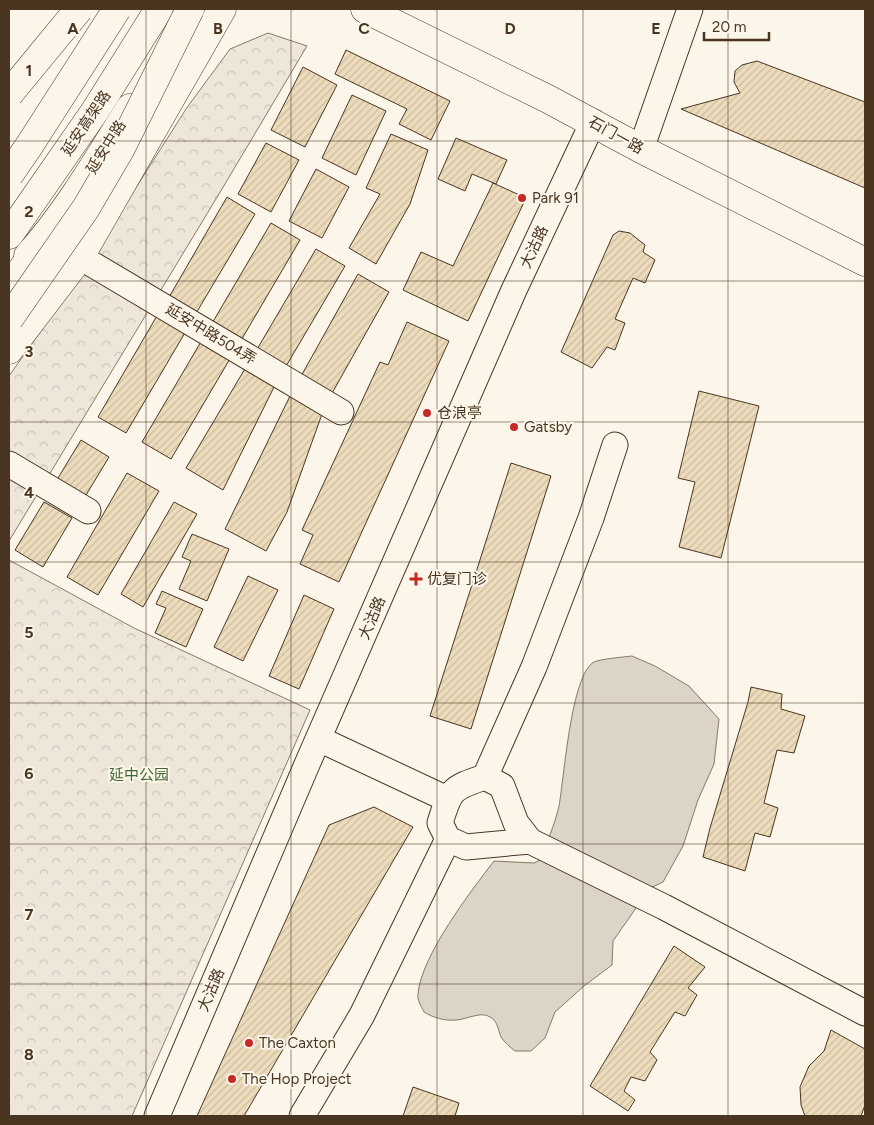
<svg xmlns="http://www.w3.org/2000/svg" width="874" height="1125" font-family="Figtree,'Noto Sans SC',sans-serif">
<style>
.park{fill:url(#park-crowns);stroke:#887966}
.water{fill:#dcd4c6;stroke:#887966}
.building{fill:url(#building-hatch);stroke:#4a3520}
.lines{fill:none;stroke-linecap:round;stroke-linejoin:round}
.minor-casing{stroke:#4a3520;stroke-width:27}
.major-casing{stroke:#4a3520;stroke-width:29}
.highway-casing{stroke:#4a3520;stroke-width:29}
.minor{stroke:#fbf6e9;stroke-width:25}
.major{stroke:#fbf6e9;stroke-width:28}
.highway{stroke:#fbf6e9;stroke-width:28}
.highway-bridge-casing{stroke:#4a3520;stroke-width:29;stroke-linecap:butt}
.highway-bridge{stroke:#fbf6e9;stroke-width:28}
.grid{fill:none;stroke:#4a3520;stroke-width:1;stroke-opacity:0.55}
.poi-dot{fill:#c62828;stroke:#fbf6e9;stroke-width:2}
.labels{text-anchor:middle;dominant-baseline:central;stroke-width:4;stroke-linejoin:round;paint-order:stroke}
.street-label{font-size:15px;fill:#4a3520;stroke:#fbf6e9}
.poi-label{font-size:15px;fill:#4a3520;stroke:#fbf6e9;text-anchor:start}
.park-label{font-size:15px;fill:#436837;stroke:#fbf6e9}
.grid-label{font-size:16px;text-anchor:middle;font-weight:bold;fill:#4a3520;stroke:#fbf6e9;stroke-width:4;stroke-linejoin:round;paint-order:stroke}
</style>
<defs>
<pattern id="park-crowns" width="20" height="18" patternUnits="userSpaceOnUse" patternTransform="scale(1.25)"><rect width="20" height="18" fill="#ede6d9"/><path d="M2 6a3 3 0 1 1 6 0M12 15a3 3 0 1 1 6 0" fill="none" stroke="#cdc6ba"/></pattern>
<pattern id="building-hatch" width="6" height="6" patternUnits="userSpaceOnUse" patternTransform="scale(1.25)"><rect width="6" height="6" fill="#ecdcbc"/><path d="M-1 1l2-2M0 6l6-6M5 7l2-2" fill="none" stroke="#ccbda1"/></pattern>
</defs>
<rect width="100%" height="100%" fill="#fbf6e9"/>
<path class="park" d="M268,33L307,46L222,189L9,541V376L79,277L186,109L230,49Z
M9,560L134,628L310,710L132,1116H9Z"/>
<path class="water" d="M632,656L655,666L689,686L719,719L714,764L698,800L683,846L663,882L646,890L634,911L613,941L612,965L584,986L555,1012L545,1038L531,1051H515C510,1047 504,1042 501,1037C498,1030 498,1021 490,1017C482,1011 467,1019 457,1020C444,1021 434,1018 424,1012C421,1006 417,1000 418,994C421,956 471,891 494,861L534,863L540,860C547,842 555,824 559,806C564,779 571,674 594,662C600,659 624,657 632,656Z"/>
<path class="building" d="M346,50L450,101L431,140L399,124L407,109L335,74Z
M757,61L865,102V188L681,109L740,93L734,82L735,71L742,65Z
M303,67L337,85L305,147L271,130Z
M352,95L386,111L356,175L322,158Z
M391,134L428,150L410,204L376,264L349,248L380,194L366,188Z
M456,138L507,160L496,184L472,174L465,191L438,179Z
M266,143L299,160L271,212L238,194Z
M316,169L349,187L322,238L289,221Z
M493,183L526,198L468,321L403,290L421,252L453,266Z
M227,197L255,214L195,315L168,299Z
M271,223L300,240L240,342L211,325Z
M619,231L630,233L645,245L643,252L655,260L645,283L633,278L615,319L625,323L615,350L607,347L592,368L561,352L613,235Z
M316,249L345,266L285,368L256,351Z
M358,274L389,292L331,395L300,378Z
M158,314L186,331L126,433L98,417Z
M407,322L449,341L339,582L300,564L313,535L302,530L380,362L388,365Z
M202,340L231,357L171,459L142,442Z
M246,367L275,385L223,490L186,468Z
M699,391L759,406L721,558L679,547L695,482L678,478Z
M290,396L322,414L287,512L266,551L225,529Z
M81,440L109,457L83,500L55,483Z
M511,463L551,476L471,729L430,716Z
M127,473L159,491L98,595L67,577Z
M44,502L72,518L43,567L15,550Z
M174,502L197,514L143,607L121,594Z
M192,534L229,549L207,601L179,589L191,561L182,557Z
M248,576L278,590L243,661L214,647Z
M162,591L203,609L186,647L155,633L166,608L156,604Z
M304,595L334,609L299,689L269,676Z
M751,687L782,694L781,709L805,716L794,753L777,750L764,803L778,808L770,837L755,833L745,871L703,857L710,828L748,702Z
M374,807L413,827L244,1116H197L329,825Z
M674,946L705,967L688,988L697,995L685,1016L675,1012L650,1052L657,1060L645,1081L631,1077L624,1091L635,1100L628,1111L590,1086Z
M831,1030L865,1049V1105L861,1116H805L801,1105L800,1087L809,1066L824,1051Z
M413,1087L459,1103L455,1116H403Z"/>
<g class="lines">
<defs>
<path id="minor" d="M641,149L690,9
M80,257L341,412
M9,464L88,511
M319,739L447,799
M485,777L534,667L591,518L615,445
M530,841L516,823L502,786L485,777C451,788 450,790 440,823L448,839L466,847L530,841L536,844L664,907L865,1013
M157,1116L308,762L514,290L593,122
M302,1116L362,1015L448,839"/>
<path id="major" d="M365,9L548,99L641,149L865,262
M28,256C68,211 98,159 130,108
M9,350L80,257L222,9"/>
<path id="highway" d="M9,235L95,111L159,9
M9,287L45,238"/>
</defs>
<use href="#minor" class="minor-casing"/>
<use href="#major" class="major-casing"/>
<use href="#highway" class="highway-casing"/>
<use href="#minor" class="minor"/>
<use href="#major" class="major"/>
<use href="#highway" class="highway"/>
<defs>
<path id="highway-bridge" d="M9,94L79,9
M9,175L29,146L117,9
M9,319L86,208L120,150L190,9"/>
</defs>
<use href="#highway-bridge" class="highway-bridge-casing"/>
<use href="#highway-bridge" class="highway-bridge"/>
</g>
<path class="grid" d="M146,9V1116M291,9V1116M437,9V1116M583,9V1116M728,9V1116M9,141H865M9,281H865M9,422H865M9,562H865M9,703H865M9,844H865M9,984H865"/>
<g class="poi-dot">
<circle cx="522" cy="198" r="5"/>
<circle cx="427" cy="413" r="5"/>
<circle cx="514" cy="427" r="5"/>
<path d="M413.5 571.5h5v5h5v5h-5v5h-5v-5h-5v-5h5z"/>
<circle cx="249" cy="1043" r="5"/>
<circle cx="232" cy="1079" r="5"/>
</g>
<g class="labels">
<g class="street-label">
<text transform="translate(86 123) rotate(-56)">延安高架路</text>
<text transform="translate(616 135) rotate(29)">石门一路</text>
<text transform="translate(106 147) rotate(-58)">延安中路</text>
<text transform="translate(534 247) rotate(-65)">大沽路</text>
<text transform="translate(211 334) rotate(31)">延安中路504弄</text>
<text transform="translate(372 618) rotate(-67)">大沽路</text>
<text transform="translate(211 990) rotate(-67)">大沽路</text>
</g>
<g class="poi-label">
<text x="532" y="198">Park 91</text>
<text x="437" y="413">仓浪亭</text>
<text x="524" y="427">Gatsby</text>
<text x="427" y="579">优复门诊</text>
<text x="259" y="1043">The Caxton</text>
<text x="242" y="1079">The Hop Project</text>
</g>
<g class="park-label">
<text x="139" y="775">延中公园</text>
</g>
</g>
<g class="grid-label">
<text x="73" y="34">A</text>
<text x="218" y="34">B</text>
<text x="364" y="34">C</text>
<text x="510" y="34">D</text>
<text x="656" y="34">E</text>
<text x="29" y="76">1</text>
<text x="29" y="217">2</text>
<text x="29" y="357">3</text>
<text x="29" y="498">4</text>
<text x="29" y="638">5</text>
<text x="29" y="779">6</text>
<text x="29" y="920">7</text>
<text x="29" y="1060">8</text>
</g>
<rect width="874" height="1125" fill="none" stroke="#4a3520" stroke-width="20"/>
<path d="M704 32v8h65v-8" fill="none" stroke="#4a3520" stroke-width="2.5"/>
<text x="712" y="32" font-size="15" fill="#4a3520" stroke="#fbf6e9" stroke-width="4" paint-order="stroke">20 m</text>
</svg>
